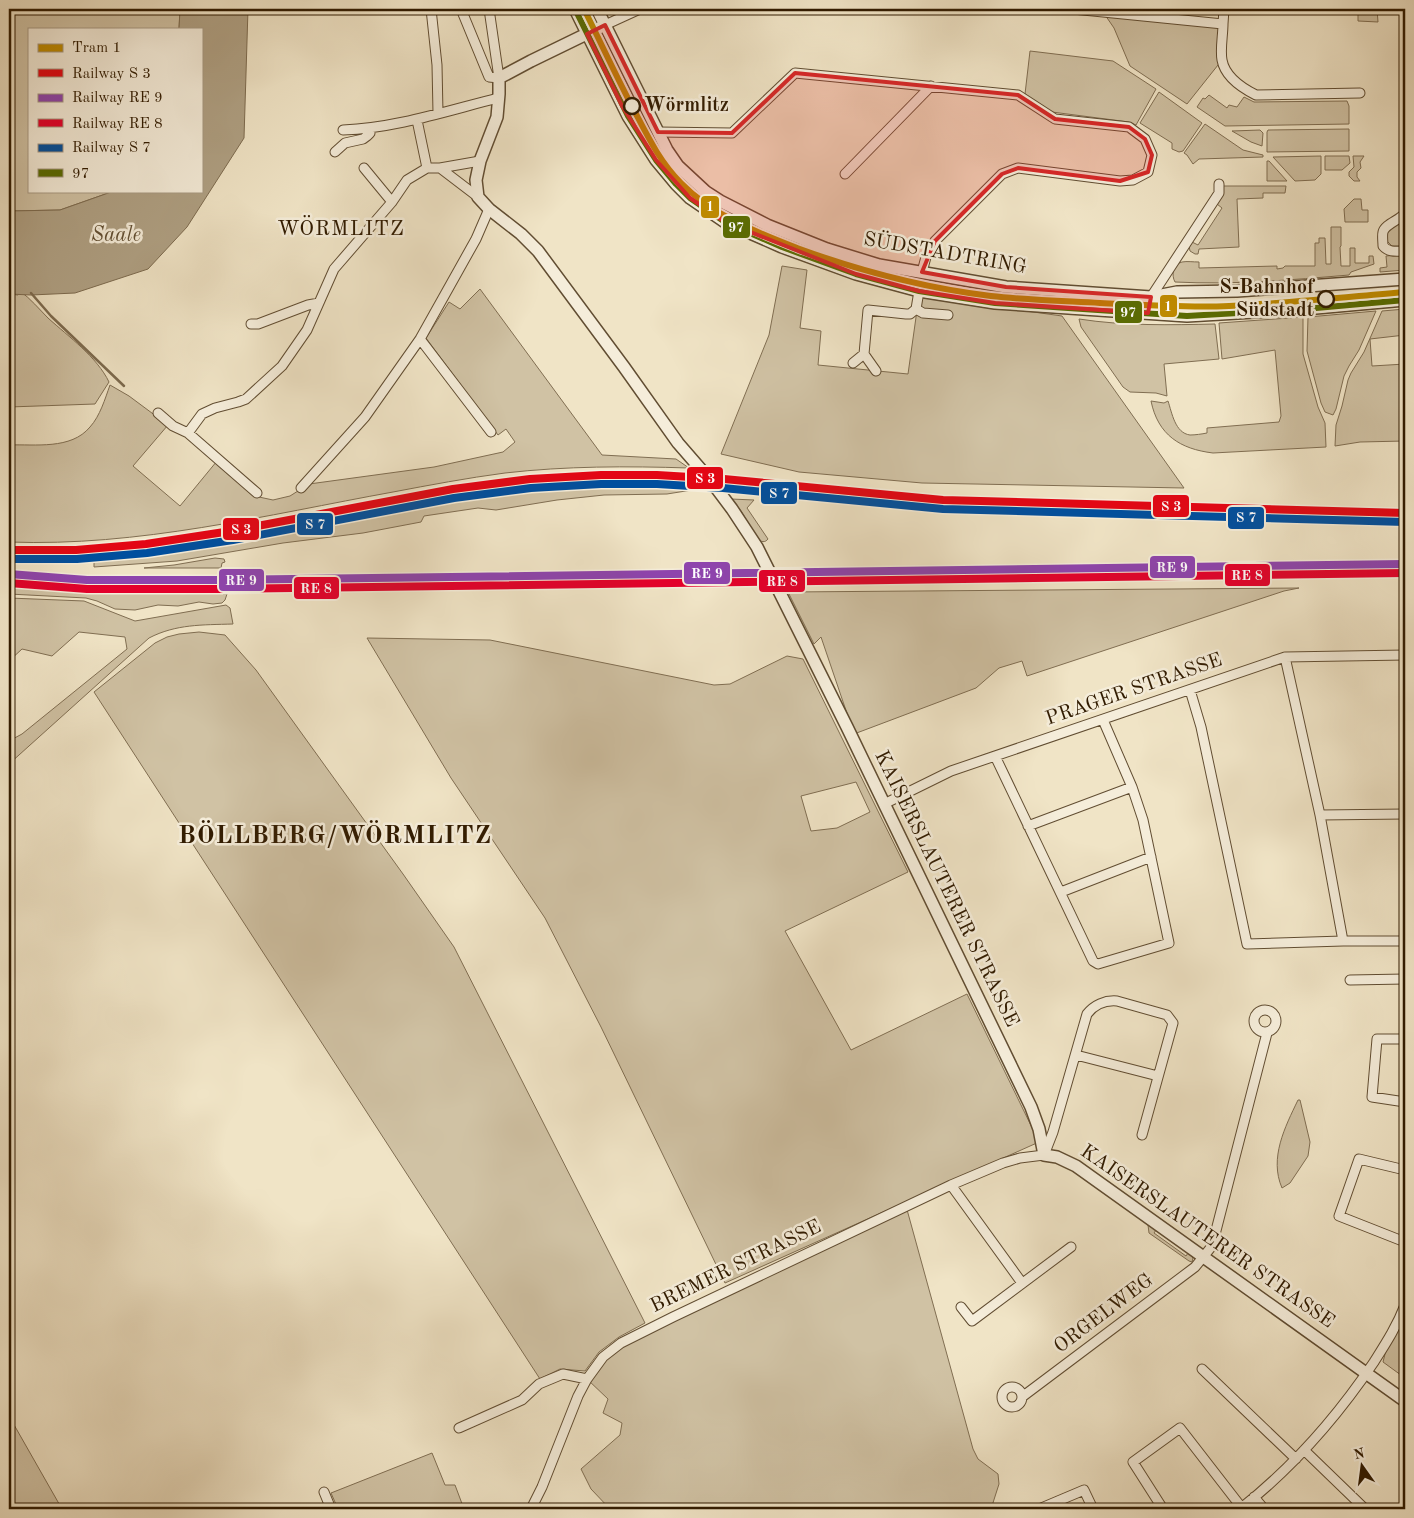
<svg xmlns="http://www.w3.org/2000/svg" width="1414" height="1518" font-family="'Old Standard TT',serif">
<style>
.green{fill:#d0c2a4;stroke:#806e52;fill-rule:evenodd}
.water{fill:#afa083;stroke:#7d6b4f}
.lines{fill:none;stroke-linecap:round;stroke-linejoin:round}
.stream{stroke:#7d6b4f;stroke-width:2.5}
.minor-casing{stroke:#614d32;stroke-width:11}
.tertiary-casing{stroke:#614d32;stroke-width:14}
.minor{stroke:#f5edda;stroke-width:9}
.tertiary{stroke:#f5edda;stroke-width:11}
.bus-1-casing{stroke:#f5edda;stroke-width:10}
.bus-1{stroke:#5a6c02;stroke-width:6}
.rail-1-casing{stroke:#f5edda;stroke-width:11}
.rail-2-casing{stroke:#f5edda;stroke-width:11}
.rail-3-casing{stroke:#f5edda;stroke-width:11}
.rail-4-casing{stroke:#f5edda;stroke-width:11}
.rail-1{stroke:#e30614;stroke-width:8}
.rail-2{stroke:#8e44ad;stroke-width:8}
.rail-3{stroke:#e4002b;stroke-width:8}
.rail-4{stroke:#004f9e;stroke-width:8}
.tram-1-casing{stroke:#f5edda;stroke-width:10}
.tram-1{stroke:#be8a00;stroke-width:6}
.marked{fill:#d62828;fill-opacity:0.2;stroke:#d62828;stroke-width:4;stroke-linejoin:round}
.stop-dot{fill:#f5edda;stroke:#311b00;stroke-width:2.5}
.labels{text-anchor:middle;dominant-baseline:central;stroke-width:5;stroke-linejoin:round;paint-order:stroke}
.stop-label{font-size:20px;font-weight:bold;fill:#311b00;stroke:#f5edda;text-anchor:start}
.street-label{font-size:20px;fill:#311b00;stroke:#f5edda}
.neighbourhood-label{font-size:21px;letter-spacing:1px;fill:#311b00;stroke:#f5edda}
.water-label{font-size:21px;font-style:italic;fill:#635034;stroke:#f5edda}
.district-label{font-size:25px;font-weight:bold;letter-spacing:1px;fill:#311b00;stroke:#f5edda}
.line-badge{stroke:#f5edda;stroke-width:2}
.badge-label{font-size:14px;text-anchor:middle;font-weight:bold;fill:#fff}
</style>
<rect width="100%" height="100%" fill="#f0e4c6"/>
<filter id="stains"><feTurbulence type="fractalNoise" baseFrequency=".004" numOctaves="4"/><feColorMatrix values="0 0 0 0 .2 0 0 0 0 .09 0 0 0 0 .02 0 0 0 .5 -.17"/></filter>
<radialGradient id="worn" r=".72"><stop offset=".6" stop-color="#630" stop-opacity="0"/><stop offset="1" stop-color="#630" stop-opacity=".3"/></radialGradient>
<path class="green" d="M9,9H180L179,29H29V191H114L60,210L9,211Z
M1358,9H1377L1378,22L1358,21Z
M1103,12L1223,24L1222,60L1187,104L1130,66L1114,28Z
M1030,51L1113,61L1156,89L1136,125L1129,122L1052,112L1025,94Z
M1159,92L1202,123L1183,151L1179,152L1172,149V143L1140,123Z
M1209,95L1227,108L1229,105L1237,107L1244,97L1254,102L1347,101L1349,106V124L1225,126L1197,107L1203,98L1205,99Z
M1205,124L1243,150L1263,155V157L1199,159L1193,164L1187,155L1184,153Z
M1349,129V151L1267,152V132L1268,130Z
M1260,130L1263,133L1262,146L1251,142L1232,131Z
M1321,156V174L1315,180L1295,181L1273,157Z
M1325,156H1349L1350,163L1342,170H1325Z
M1353,156H1364L1360,162L1361,168L1357,172V177L1360,181H1354L1349,176V172L1354,167Z
M1267,161H1269L1287,181H1267Z
M1223,186H1286L1285,193H1263V198L1237,199L1239,247L1199,249L1198,254H1195L1190,251L1189,246L1192,242L1198,245L1222,208L1217,204L1223,195Z
M1354,199H1361L1362,210H1368V222H1345L1344,209Z
M1405,220V246H1392L1385,239L1386,230L1393,224L1404,222Z
M1331,227H1341V246L1340,247L1341,266H1350V248H1355V263H1369V256H1373L1374,264L1351,272L1349,275C1290,280 1234,285 1175,282C1171,275 1173,264 1182,262C1187,261 1193,262 1199,262V268L1277,266V269L1283,268L1285,266H1315V243H1319V238H1325L1326,264H1331Z
M1405,254V270L1380,272V268L1387,267L1386,256Z
M782,266L807,270L800,328L821,331L818,365L908,374L919,296L1062,316L1184,488L922,483L799,472L721,454L769,335Z
M480,289L602,455L676,459L689,468C627,466 566,466 505,473C467,478 430,485 393,492C266,515 138,547 9,542V445C35,444 71,450 90,427C100,416 105,399 110,385L129,396L168,425L133,466L180,506L217,461L259,497L273,500L290,496L309,484L434,467L503,452L515,442L506,429L498,435L426,338L449,302L460,309Z
M20,291C31,299 39,309 48,318C69,337 97,357 109,382L95,404L9,407V294L18,295Z
M1405,309V335L1370,339L1372,366L1405,364V441L1360,442L1335,446L1336,425L1342,406L1348,380L1351,373L1364,352L1382,311Z
M1376,311L1359,350L1349,366L1344,376L1336,409L1333,415L1325,412L1321,403L1307,351L1308,317Z
M1303,317V354L1318,407L1325,423L1326,447L1213,453C1180,449 1158,435 1151,401L1164,403L1168,401C1172,413 1175,433 1190,435C1195,435 1202,434 1207,433V428L1279,422L1281,416L1275,350L1222,359L1219,323Z
M1079,319C1124,326 1170,325 1215,324L1219,359L1164,364L1167,396L1156,393L1130,392L1123,387L1081,327Z
M637,483L692,485V490L667,494L604,495L557,500L496,510L478,508L424,516L421,522L363,533L283,543L177,561L94,567V556L156,550L221,541L430,502L514,489L578,484Z
M731,499L754,500L747,508L768,539C765,543 761,542 758,539L741,511Z
M215,558L224,559L225,562L222,563L221,568H144L174,565Z
M9,582L94,588H222L223,594H227L225,600L222,603L213,604L199,602L178,606L158,605L135,610L115,609L97,601L86,598L9,594Z
M1299,588L1284,591L1027,676L1022,661L999,668L976,688L854,734L821,637L814,644L788,592Z
M9,598L84,601L135,621L226,605L230,608L233,624C202,625 176,624 149,638L9,764V741L22,734L127,649L125,637L79,632L52,656L22,649L9,661Z
M199,632L225,635L256,670L403,874L454,947L645,1323L619,1337L599,1352L585,1371L560,1369L540,1379L94,692L155,643L167,637L179,634Z
M367,638L490,640L714,685L730,684L787,656L803,659L908,872L785,931L851,1050L967,994L1039,1142L725,1283L601,1027L545,918L451,778ZM856,782L870,812L837,828L811,831L801,796Z
M1298,1100H1300L1310,1142L1308,1156L1290,1183L1282,1188C1269,1158 1285,1127 1298,1100Z
M906,1206L973,1449L978,1459L998,1474L999,1484L991,1509H663L662,1508L659,1509H610L591,1489L581,1469L620,1435L622,1423L603,1413L608,1399L587,1379L621,1343Z
M1148,1225L1156,1230L1154,1233L1186,1256L1188,1253L1193,1258L1192,1262L1189,1261L1149,1233Z
M1405,1305V1378L1383,1362L1388,1342Z
M9,1416L62,1509H9Z
M432,1453L445,1485H455L464,1509H338L331,1493Z"/>
<path class="water" d="M180,9H248L244,138L187,227L148,269L75,293L31,295L9,294V211L60,210L114,191H201V29H179Z"/>
<g class="lines">
<path class="stream" d="M31,293L51,316L124,386"/>
<defs>
<path id="minor" d="M431,9L437,65L438,113
M461,9L489,77L499,78L489,9
M1073,9L1223,24L1224,9
M1223,24C1223,35 1220,49 1222,60C1225,77 1242,88 1256,95L1360,93
M605,25L640,9
M417,120L427,168
M343,130C396,128 446,111 498,98
M658,132L732,133L795,73L1018,95L1055,119L1129,127L1145,139L1152,155L1148,172L1133,180L1120,181L1018,168L1002,174L935,241L926,257L922,272
M335,152L345,143L363,139L367,136L370,133L369,129
M364,168L392,202
M440,168L478,197
M845,174L931,86
M1405,213C1400,220 1385,224 1383,232C1382,236 1383,242 1383,246C1389,253 1397,251 1405,251
M916,309L923,313L948,315
M1148,313L1151,297L1219,193V184
M251,324H258L308,305L319,303
M420,339L491,432
M864,354L876,371
M853,363L864,354L868,310L906,314H910L916,309L919,291
M158,413L173,426L188,433L257,493
M188,433L202,414L215,408L238,402L246,399L282,366L307,330L334,269L392,202L407,180L427,168H440L480,161
M301,488L365,417L420,339L476,239L489,209
M1285,657L1320,815L1343,941
M1190,690L1201,727L1247,944L1343,941H1405
M995,756L1093,961L1098,964L1169,943L1143,820L1132,787L1103,720
M884,804L951,771L1285,657L1405,655
M1320,815L1405,814
M1028,826L1132,787
M1061,892L1151,857
M1350,980L1405,979
M1254 1021a11 11 0 1 1 22 0a11 11 0 1 1-22 0Z
M1405,1039H1377L1372,1097L1405,1102
M1076,1055L1158,1076
M1405,1170L1359,1159L1339,1216L1405,1242
M951,1185L1022,1283
M961,1307L972,1321L1071,1247
M1202,1369L1296,1459
M1002 1397a10 10 0 1 1 20 0a10 10 0 1 1-20 0Z
M1022,1397L1195,1267L1212,1246L1267,1033
M459,1428L522,1400L539,1384L563,1374L587,1379
M1304,1450L1365,1509
M324,1492L331,1509
M1254,1497L1264,1509
M531,1509L542,1487L578,1396L587,1379L603,1357L621,1343L673,1317L951,1185L1003,1163L1020,1158L1044,1155L1053,1132L1087,1014C1094,1005 1105,1000 1117,1001L1167,1015L1173,1023L1142,1135
M1039,1509L1084,1490L1093,1509
M1163,1509L1133,1462L1180,1428L1242,1508
M1240,1509C1292,1468 1337,1417 1374,1362C1386,1343 1397,1326 1405,1305"/>
<path id="tertiary" d="M575,9L628,116L656,160L676,184L690,198L725,222L782,247L856,274L919,291L995,303L1187,316L1305,309L1405,300
M597,9L667,150L678,166L706,192L720,201L767,225L827,249L879,265L1006,287L1151,297L1177,292L1237,291L1405,279
M605,25L531,61L499,78V94L497,117L480,161L476,180L478,197L489,209L521,234L538,251L624,367L678,443L711,481L732,509L757,547L847,727L1031,1107L1039,1129L1044,1155L1057,1157L1076,1166L1405,1401"/>
</defs>
<use href="#minor" class="minor-casing"/>
<use href="#tertiary" class="tertiary-casing"/>
<use href="#minor" class="minor"/>
<use href="#tertiary" class="tertiary"/>
<defs>
<path id="bus-1" d="M575,9L628,116L656,160L676,184L690,198L725,222L782,247L856,274L919,291L995,303L1187,316L1305,309L1405,300"/>
</defs>
<use href="#bus-1" class="bus-1-casing"/>
<use href="#bus-1" class="bus-1"/>
<defs>
<path id="rail-1" d="M9,550H76L146,544L231,531L453,489L530,479L601,475H657L724,479L943,500L1405,513"/>
<path id="rail-2" d="M9,574L87,580H224L1405,564"/>
<path id="rail-3" d="M9,583L87,589H224L1405,573"/>
<path id="rail-4" d="M9,559H77L147,553L233,540L454,498L531,488L601,484H657L723,488L943,509L1405,522"/>
</defs>
<use href="#rail-1" class="rail-1-casing"/>
<use href="#rail-2" class="rail-2-casing"/>
<use href="#rail-3" class="rail-3-casing"/>
<use href="#rail-4" class="rail-4-casing"/>
<use href="#rail-1" class="rail-1"/>
<use href="#rail-2" class="rail-2"/>
<use href="#rail-3" class="rail-3"/>
<use href="#rail-4" class="rail-4"/>
<defs>
<path id="tram-1" d="M584,9C601,43 617,78 635,112C648,137 660,162 681,183C712,215 756,232 797,248C860,271 925,288 991,296C1027,300 1064,301 1100,303C1143,305 1186,308 1229,306C1288,303 1346,297 1405,292"/>
</defs>
<use href="#tram-1" class="tram-1-casing"/>
<use href="#tram-1" class="tram-1"/>
</g>
<path class="marked" d="M605,25L658,132L732,133L795,73L1018,95L1055,119L1129,127L1145,139L1152,155L1148,172L1120,181L1018,168L1002,174L935,241L922,272L1006,287L1151,297L1148,313L995,303L919,291L856,274L725,222L690,198L656,160L622,106L587,34Z"/>
<g class="stop-dot">
<circle cx="632" cy="106" r="8"/>
<circle cx="1326" cy="299" r="8"/>
</g>
<g class="labels">
<g class="stop-label">
<text x="644" y="106">Wörmlitz</text>
<text x="1314" y="288" text-anchor="end">S-Bahnhof<tspan x="1314" dy="23">Südstadt</tspan></text>
</g>
<g class="street-label">
<text transform="translate(945 254) rotate(10)">SÜDSTADTRING</text>
<text transform="translate(1134 690) rotate(-19)">PRAGER STRASSE</text>
<text transform="translate(946 889) rotate(64)">KAISERSLAUTERER STRASSE</text>
<text transform="translate(1207 1237) rotate(35)">KAISERSLAUTERER STRASSE</text>
<text transform="translate(736 1267) rotate(-26)">BREMER STRASSE</text>
<text transform="translate(1104 1314) rotate(-37)">ORGELWEG</text>
</g>
<g class="neighbourhood-label">
<text x="341" y="229">WÖRMLITZ</text>
</g>
<g class="water-label">
<text x="116" y="235">Saale</text>
</g>
<g class="district-label">
<text x="335" y="836">BÖLLBERG/WÖRMLITZ</text>
</g>
</g>
<g class="line-badge">
<rect x="700" y="195" width="20" height="24" rx="5" fill="#be8a00"/>
<rect x="722" y="215" width="29" height="24" rx="5" fill="#5a6c02"/>
<rect x="1159" y="294" width="19" height="24" rx="5" fill="#be8a00"/>
<rect x="1114" y="300" width="29" height="24" rx="5" fill="#5a6c02"/>
<rect x="686" y="466" width="38" height="24" rx="5" fill="#e30614"/>
<rect x="760" y="481" width="38" height="24" rx="5" fill="#004f9e"/>
<rect x="1152" y="494" width="38" height="24" rx="5" fill="#e30614"/>
<rect x="1227" y="506" width="38" height="24" rx="5" fill="#004f9e"/>
<rect x="296" y="512" width="38" height="24" rx="5" fill="#004f9e"/>
<rect x="222" y="517" width="38" height="24" rx="5" fill="#e30614"/>
<rect x="1149" y="555" width="47" height="24" rx="5" fill="#8e44ad"/>
<rect x="683" y="561" width="48" height="24" rx="5" fill="#8e44ad"/>
<rect x="1224" y="563" width="47" height="24" rx="5" fill="#e4002b"/>
<rect x="218" y="568" width="47" height="24" rx="5" fill="#8e44ad"/>
<rect x="758" y="569" width="48" height="24" rx="5" fill="#e4002b"/>
<rect x="293" y="576" width="47" height="24" rx="5" fill="#e4002b"/>
</g>
<g class="badge-label">
<text x="710" y="211">1</text>
<text x="736" y="232">97</text>
<text x="1168" y="311">1</text>
<text x="1128" y="317">97</text>
<text x="705" y="483">S 3</text>
<text x="779" y="498">S 7</text>
<text x="1171" y="511">S 3</text>
<text x="1246" y="522">S 7</text>
<text x="315" y="529">S 7</text>
<text x="241" y="534">S 3</text>
<text x="1172" y="572">RE 9</text>
<text x="707" y="578">RE 9</text>
<text x="1247" y="580">RE 8</text>
<text x="241" y="585">RE 9</text>
<text x="782" y="586">RE 8</text>
<text x="316" y="593">RE 8</text>
</g>
<rect width="1414" height="1518" fill="none" stroke="#f0e4c6" stroke-width="30"/>
<rect x="10" y="10" width="1394" height="1498" fill="none" stroke="#311b00" stroke-width="2.5"/>
<rect x="15" y="15" width="1384" height="1488" fill="none" stroke="#311b00"/>
<rect x="28" y="28" width="175" height="165" fill="#f5edda" stroke="#a79983"/>
<rect x="38" y="44" width="25" height="8" fill="#be8a00" stroke="#a79983"/>
<text x="72" y="52" font-size="15" fill="#311b00">Tram 1</text>
<rect x="38" y="69" width="25" height="8" fill="#e30614" stroke="#a79983"/>
<text x="72" y="78" font-size="15" fill="#311b00">Railway S 3</text>
<rect x="38" y="94" width="25" height="8" fill="#8e44ad" stroke="#a79983"/>
<text x="72" y="102" font-size="15" fill="#311b00">Railway RE 9</text>
<rect x="38" y="119" width="25" height="8" fill="#e4002b" stroke="#a79983"/>
<text x="72" y="128" font-size="15" fill="#311b00">Railway RE 8</text>
<rect x="38" y="144" width="25" height="8" fill="#004f9e" stroke="#a79983"/>
<text x="72" y="152" font-size="15" fill="#311b00">Railway S 7</text>
<rect x="38" y="169" width="25" height="8" fill="#5a6c02" stroke="#a79983"/>
<text x="72" y="178" font-size="15" fill="#311b00">97</text>
<g transform="translate(1362 1466) rotate(346)" stroke="#f5edda" stroke-width="4" paint-order="stroke">
<path d="M0-4L9 19L0 12L-9 19Z" fill="#311b00"/>
<text y="-8" font-size="14" font-weight="bold" text-anchor="middle" fill="#311b00">N</text>
</g>
<rect width="100%" height="100%" filter="url(#stains)"/>
<rect width="100%" height="100%" fill="url(#worn)"/>
</svg>
